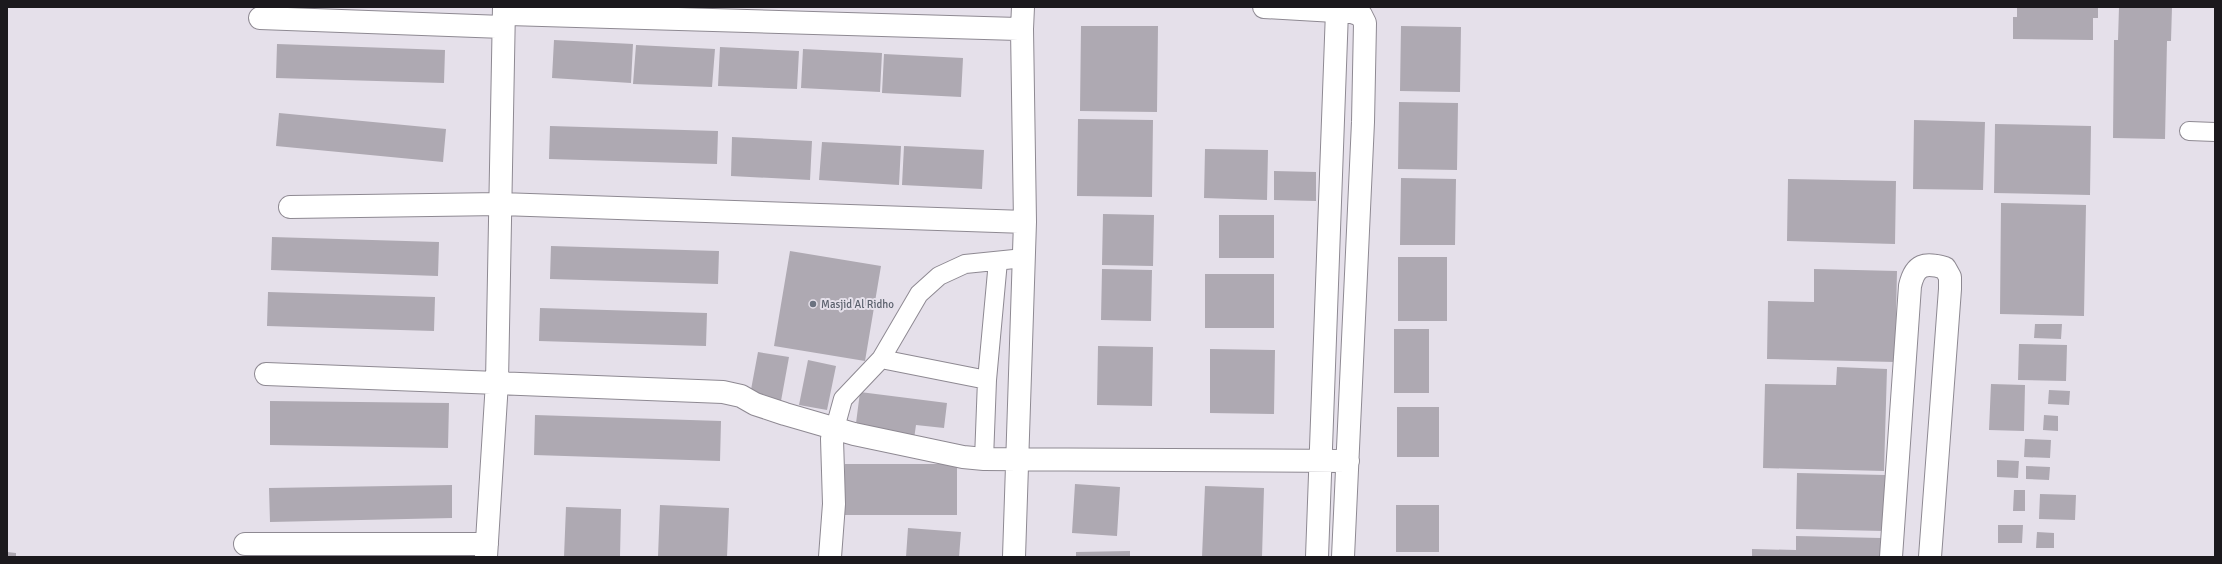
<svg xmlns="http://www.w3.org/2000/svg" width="2222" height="564" font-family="Signika,sans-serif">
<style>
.building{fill:#aea9b2}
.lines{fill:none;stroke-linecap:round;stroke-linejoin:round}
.service-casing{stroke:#8e8992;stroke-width:20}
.minor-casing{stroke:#8e8992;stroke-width:24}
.service{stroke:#fff;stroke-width:18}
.minor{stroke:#fff;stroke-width:22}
.worship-dot{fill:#6b7280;stroke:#e5e0ea;stroke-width:1.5}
.labels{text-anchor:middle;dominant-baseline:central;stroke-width:4;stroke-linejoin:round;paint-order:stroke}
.worship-label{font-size:11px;fill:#5b616d;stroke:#e5e0ea;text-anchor:start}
</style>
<rect width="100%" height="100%" fill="#e5e0ea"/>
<path class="building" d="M2017,7H2098V18H2093V40L2013,39V17H2017Z
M2119,7H2172L2171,41H2167L2165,139L2113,138L2114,40H2118Z
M1081,26H1158L1157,112L1080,111Z
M1401,26L1461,27L1460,92L1400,91Z
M554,40L633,44L631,83L552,78Z
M277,44L445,50L444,83L276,78Z
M636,45L715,49L712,87L633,84Z
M720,47L799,51L797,89L718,86Z
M803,49L882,53L880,92L801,88Z
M884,54L963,58L961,97L882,93Z
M1399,102L1458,103L1457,170L1398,169Z
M279,113L446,129L443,162L276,146Z
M1078,119L1153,120L1152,197L1077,196Z
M1914,120L1985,122L1983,190L1913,189Z
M1995,124L2091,126L2090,195L1994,193Z
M550,126L718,131L717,164L549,159Z
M732,137L812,141L810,180L731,176Z
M822,142L901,146L899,185L819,180Z
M904,146L984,150L982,189L902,185Z
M1205,149L1268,150L1267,200L1204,198Z
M1274,171L1316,172V201L1274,200Z
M1401,178L1456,179L1455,245H1400Z
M1788,179L1896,181L1895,244L1787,241Z
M2001,203L2086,205L2084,316L2000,314Z
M1103,214L1154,215L1153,266L1102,265Z
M1219,215H1274V258H1219Z
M272,237L439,242L438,276L271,270Z
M551,246L719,251L718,284L550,279Z
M790,251L881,266L865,361L774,346Z
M1398,257H1447V321H1398Z
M1102,269L1152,270L1151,321L1101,320Z
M1814,269L1897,271L1895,362L1767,359L1768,301L1814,302Z
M1205,274H1274V328H1205Z
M268,292L435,297L434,331L267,326Z
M540,308L707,313L706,346L539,341Z
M2035,324H2062L2061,339L2034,338Z
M1394,329H1429V393H1394Z
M2019,344L2067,345L2066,381L2018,380Z
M1098,346L1153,347L1152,406L1097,405Z
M1210,349L1275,350L1274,414L1210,413Z
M758,352L789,357L781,401L750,395Z
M808,360L836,366L827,410L799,405Z
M1837,367L1887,369L1884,471L1763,468L1765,384L1836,385Z
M1991,384L2025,385L2024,431L1989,430Z
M2049,390L2070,391L2069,405L2048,404Z
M860,392L947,403L944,428L916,425L914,439L855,431Z
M270,401L449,403L448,448L270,445Z
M1397,407H1439V457H1397Z
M535,415L721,421L720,461L534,455Z
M2044,415L2058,416V431L2043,430Z
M2025,439L2051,440L2050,458L2024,457Z
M1997,460L2019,461L2018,478L1997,477Z
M845,464H957V515H845Z
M2026,466L2050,467L2049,480L2026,479Z
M1797,473L1885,475L1883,531L1796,529Z
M1075,484L1120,487L1117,536L1072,533Z
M452,485V518L270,522L269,488Z
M1205,486L1264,488L1262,557H1202Z
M2014,490H2025V511H2013Z
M2040,494L2076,495L2075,520L2039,519Z
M660,505L729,508L727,557H658Z
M1396,505H1439V552H1396Z
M566,507L621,509L620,557H564Z
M1998,525H2023L2022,543H1998Z
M908,528L961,532L959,557H906Z
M2037,532L2054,533V548H2036Z
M1796,536L1881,538L1880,557H1752V549L1796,550Z
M1130,551V557H1076V552Z
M7,552L16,553V557H7Z"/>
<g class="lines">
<defs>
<path id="service" d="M2189,131L2215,132
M881,359L987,380
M835,428L843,399L881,359L919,294L939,276L965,264L1024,258
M984,459L987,380L998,261"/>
<path id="minor" d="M1264,7L1352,12L1361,15L1365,23L1363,122L1343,557
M504,14L1022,29
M260,18L503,27
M290,207L500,204L1025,222
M266,374L723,392L741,396L755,404L785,414L854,434L963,457L984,459L1348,461
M245,544H487
M486,557L497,382L504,7
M830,557L834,504L832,439L835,428
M1014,557L1025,222L1022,29L1023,7
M1317,557L1337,11
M1891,557L1910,286C1915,264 1925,262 1945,268L1950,277V289L1930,557"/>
</defs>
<use href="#service" class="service-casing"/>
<use href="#minor" class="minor-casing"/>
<use href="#service" class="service"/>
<use href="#minor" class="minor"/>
</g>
<circle class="worship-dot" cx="813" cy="304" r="4"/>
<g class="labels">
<g class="worship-label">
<text x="821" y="304">Masjid Al Ridho</text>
</g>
</g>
<rect width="2222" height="564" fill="none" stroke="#1b191d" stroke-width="16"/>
</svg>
